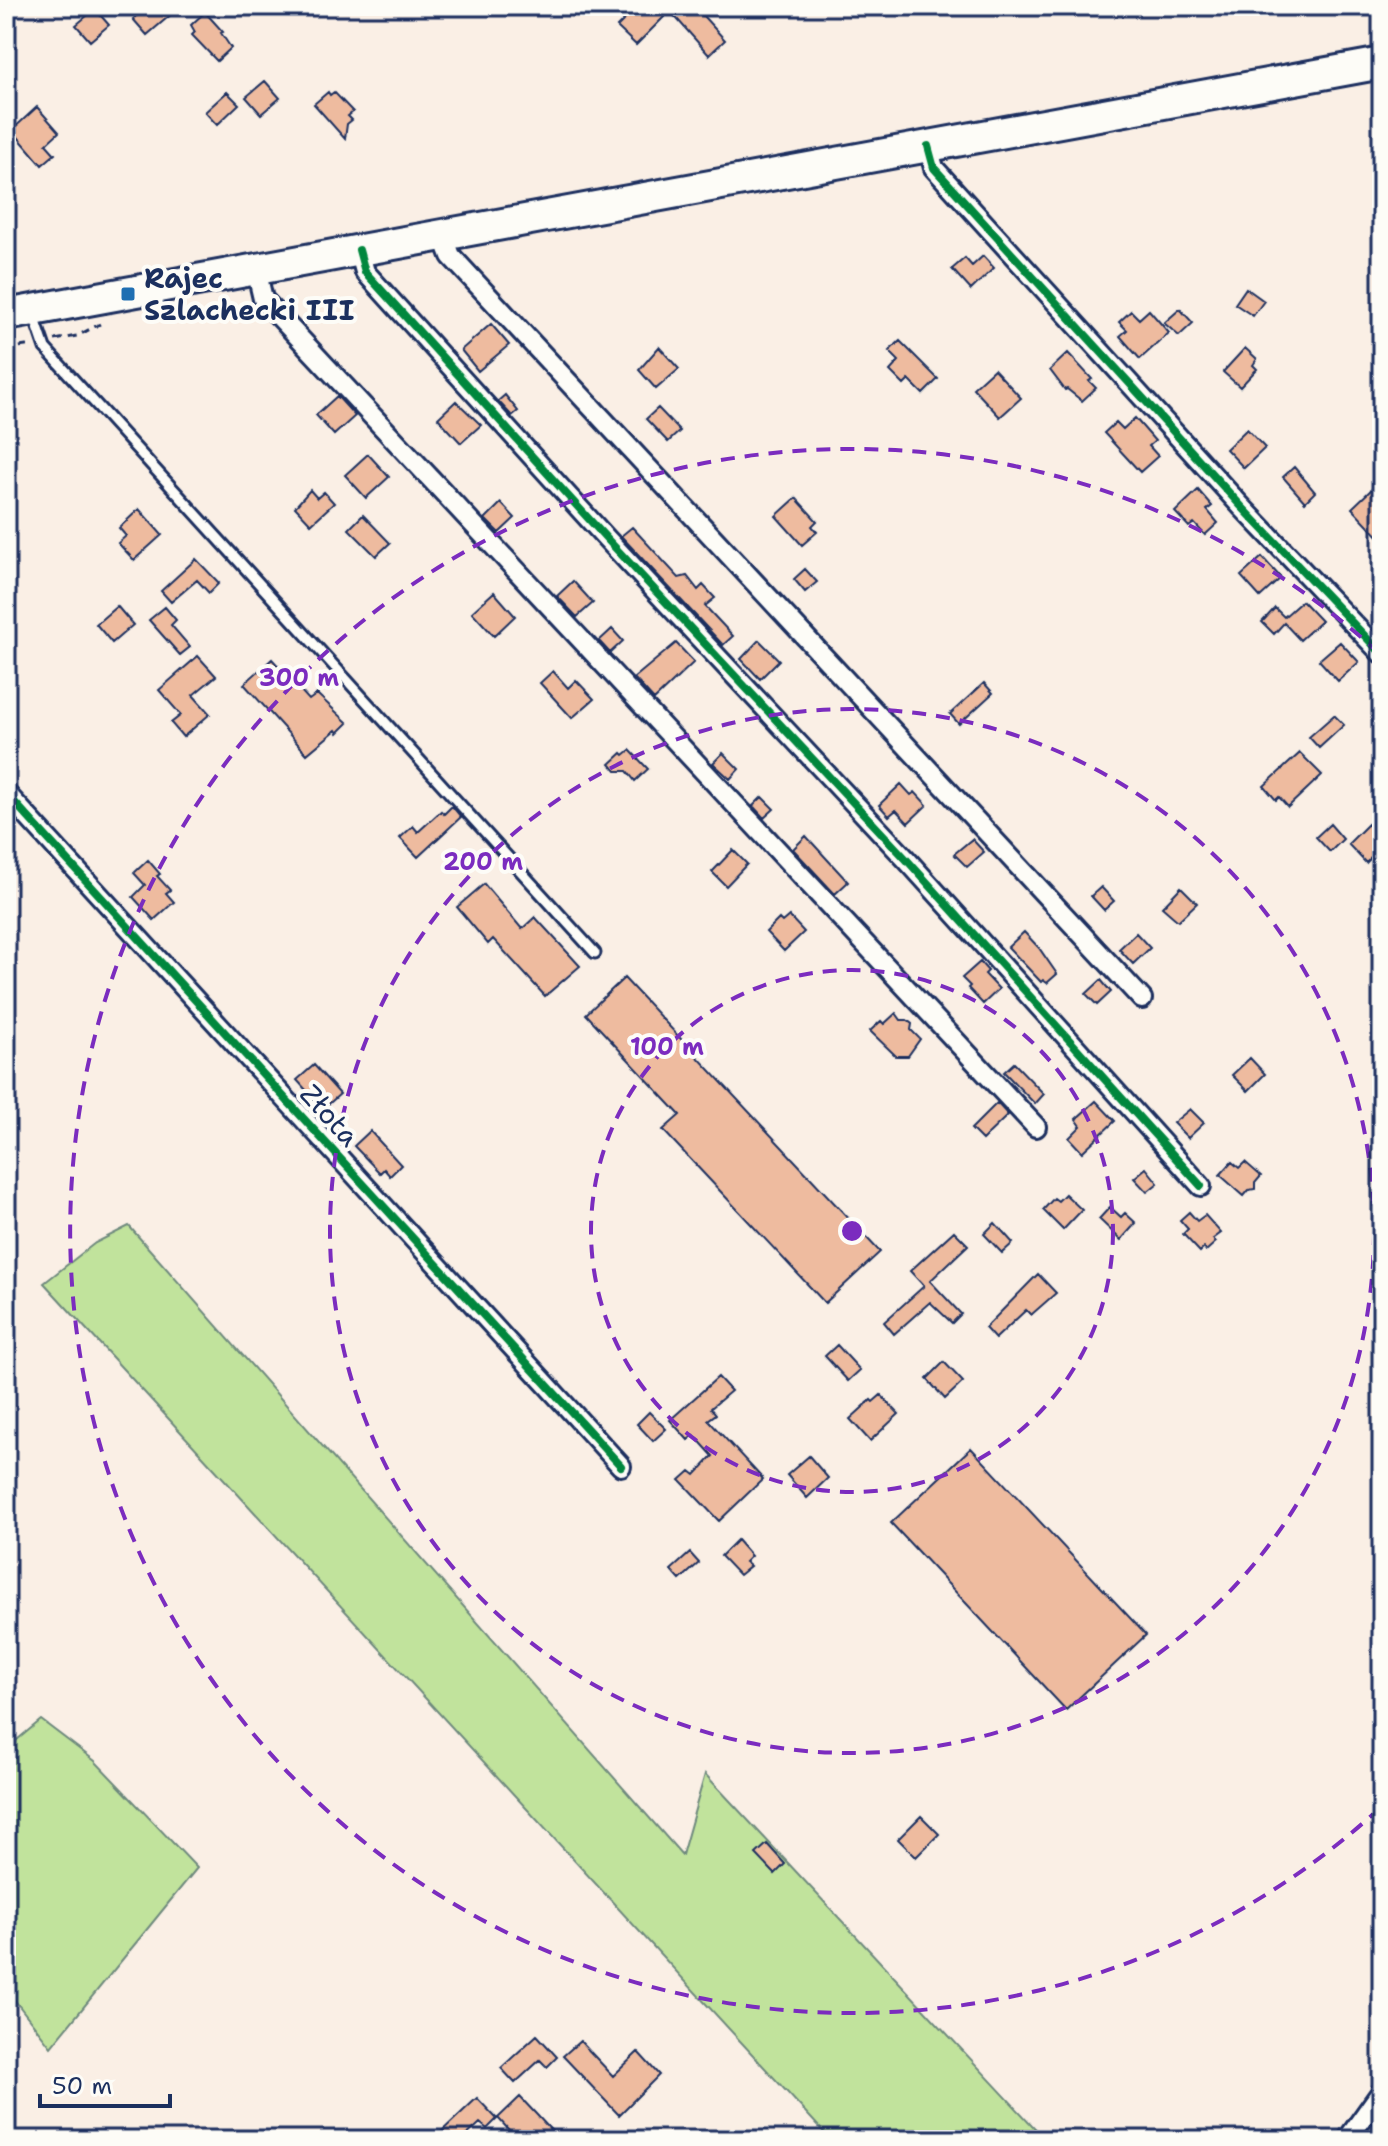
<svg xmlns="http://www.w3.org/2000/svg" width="1388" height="2146" font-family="'Shantell Sans',sans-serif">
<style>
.green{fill:#c1e39c;stroke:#6e897d;stroke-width:2}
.building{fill:#eebb9f;stroke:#1b2f5e;stroke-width:2}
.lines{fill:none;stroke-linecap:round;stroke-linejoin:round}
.service-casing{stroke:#1b2f5e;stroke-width:15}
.minor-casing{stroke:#1b2f5e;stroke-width:24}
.primary-casing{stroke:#1b2f5e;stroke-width:36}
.path{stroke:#1b2f5e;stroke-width:3;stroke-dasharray:8 6;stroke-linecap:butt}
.service{stroke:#fdfcf7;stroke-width:9}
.minor{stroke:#fdfcf7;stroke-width:18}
.primary{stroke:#fdfcf7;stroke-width:30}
.cycleway-casing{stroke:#fdfcf7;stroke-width:13}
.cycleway{stroke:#00873e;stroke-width:8}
.ring{fill:none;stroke:#7b2cbf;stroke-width:4;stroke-dasharray:14 10}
.poi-dot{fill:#1f6fb2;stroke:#fdfcf7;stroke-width:3}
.labels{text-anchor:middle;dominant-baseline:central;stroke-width:8;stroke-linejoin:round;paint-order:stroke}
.poi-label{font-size:28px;font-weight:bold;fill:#1b2f5e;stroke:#fdfcf7;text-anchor:start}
.street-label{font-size:28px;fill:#1b2f5e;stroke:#fdfcf7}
.centre{fill:#7b2cbf;stroke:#fdfcf7;stroke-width:4}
.ring-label{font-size:24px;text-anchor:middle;font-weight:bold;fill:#7b2cbf;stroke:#fdfcf7;stroke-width:8;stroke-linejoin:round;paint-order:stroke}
</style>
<rect width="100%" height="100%" fill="#faefe5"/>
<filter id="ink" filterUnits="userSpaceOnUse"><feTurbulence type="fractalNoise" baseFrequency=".0125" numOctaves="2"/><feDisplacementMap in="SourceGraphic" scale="16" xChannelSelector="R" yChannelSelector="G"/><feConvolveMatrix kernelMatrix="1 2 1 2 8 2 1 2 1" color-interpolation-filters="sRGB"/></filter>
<g filter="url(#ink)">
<path class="green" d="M129,1226L682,1855L705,1774L1046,2140H831L44,1283L95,1243Z
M41,1720L95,1761L197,1868L51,2047L6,1989V1749Z"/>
<path class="building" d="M148,6H181L147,35L133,19Z
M638,6H694L725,40L709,55L670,11L636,45L617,27Z
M95,9L109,25L90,41L76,25Z
M205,12L223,32L221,33L231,48L217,61L192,35L195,32L191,25Z
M265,81L280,98L261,114L246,97Z
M227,92L239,104L217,125L205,112Z
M328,92L330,95L334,92L353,112L348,116L352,120L347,124L345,139L314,104Z
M37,107L59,132L46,144L55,154L42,165L12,130Z
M983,256L994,268L971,290L952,269L965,258L972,266Z
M1246,288L1264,301L1253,316L1235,304Z
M1180,309L1193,323L1179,336L1164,323Z
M1149,310L1169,333L1140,359L1120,336L1127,330L1119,322L1131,311L1139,319Z
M491,324L509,345L478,371L461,350Z
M900,341L938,379L923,394L909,380L904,385L890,371L899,361L889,351Z
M659,347L679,369L656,389L639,370Z
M1245,348L1257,359L1253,365L1257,369L1240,387L1223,372Z
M1068,353L1092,379L1089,381L1096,388L1082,401L1067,389L1065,390L1050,370Z
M994,369L1021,398L1000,417L973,388Z
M505,395L518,411L512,416L498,401Z
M337,396L355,416L334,435L316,415Z
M456,401L481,425L461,443L438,418Z
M658,408L680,431L668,442L646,419Z
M1135,418L1155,441L1149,446L1158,456L1140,472L1104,433L1116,422L1123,429Z
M1247,429L1265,448L1244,468L1226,449Z
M368,454L389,477L366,498L345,475Z
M1294,467L1315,492L1305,502L1283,477Z
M1373,488L1382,498V540L1352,508Z
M310,490L317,498L324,492L334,503L311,524L295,507Z
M1198,490L1212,506L1207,510L1218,523L1205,535L1194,523L1189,527L1175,512Z
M796,498L817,521L812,526L817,532L802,545L776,516Z
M501,503L515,518L499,533L485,519Z
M139,509L162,535L134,560L118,543L126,536L119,528Z
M363,515L390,543L376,556L349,529Z
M632,527L679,578L687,576L698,590L703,585L715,598L705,606L733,636L723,645L621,536Z
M1262,557L1281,578L1260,597L1241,576Z
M196,559L219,583L209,593L197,580L171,602L161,591Z
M805,569L817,582L805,592L794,579Z
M573,581L593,603L577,617L557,596Z
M494,592L515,616L494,636L472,612Z
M1302,601L1321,621L1300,640L1284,623L1274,634L1262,622L1275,608L1284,617Z
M117,606L133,625L112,643L96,624Z
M165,607L176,620L171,625L190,647L180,655L149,620Z
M612,629L623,641L610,653L599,641Z
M759,640L779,660L760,679L741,659Z
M1340,642L1359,662L1338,681L1319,660Z
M676,643L694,662L654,700L634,678Z
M198,656L216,676L193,695L210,714L183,737L171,723L181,715L159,690Z
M272,659L309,700L317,694L348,723L338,733L336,730L307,754L244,684Z
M553,671L568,688L576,680L594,699L572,718L540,683Z
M984,683L993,693L959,724L950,714Z
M1334,715L1344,725L1319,748L1309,737Z
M630,750L648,769L635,781L627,771H616L610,764L622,753L624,755Z
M723,753L739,769L730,779L713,763Z
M1300,753L1322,775L1288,807L1279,797L1276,800L1264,786Z
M901,784L911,795L915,792L927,805L908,823L896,810L889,816L879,805Z
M762,797L774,809L764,818L753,806Z
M452,806L461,817L418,857L400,838L413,826L418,832L441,811L444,814Z
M1330,824L1343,839L1330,852L1316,837Z
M1368,824L1382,838V846L1366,863L1348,844Z
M806,836L848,882L835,894L793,849Z
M972,839L984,852L967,867L954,854Z
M733,850L747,864L726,886L712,872Z
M148,860L160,874L157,876L170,890L166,893L174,902L154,920L133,897L145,885L134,873Z
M484,884L522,929L535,917L580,966L545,996L493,939L488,944L457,907Z
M1101,887L1114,901L1104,910L1091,896Z
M1181,887L1197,903L1178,921L1162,907Z
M789,916L804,932L784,951L766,932L779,919L782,922Z
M1024,932L1039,948L1057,974L1047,983L1043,980L1041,982L1008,947Z
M1136,933L1150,948L1133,964L1119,949Z
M980,962L988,971L985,974L999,989L983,1004L968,988L970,986L962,978Z
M624,978L880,1252L825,1303L663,1130L680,1115L586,1014Z
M1101,980L1111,992L1097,1005L1086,994Z
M896,1013L901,1020H907L912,1024L911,1030L920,1039L908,1056H896L870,1031L881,1021L884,1024Z
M1250,1058L1265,1074L1248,1091L1232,1075Z
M1014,1063L1044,1094L1035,1104L1004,1072Z
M314,1065L340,1094L323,1109L297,1080Z
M1096,1101L1115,1121L1082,1152L1069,1138L1081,1126L1076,1119Z
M997,1103L1008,1115L982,1140L971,1129Z
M1190,1109L1204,1123L1188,1138L1173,1123Z
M370,1131L401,1165L390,1176L384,1169L380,1173L354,1146Z
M1232,1162L1239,1168L1245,1162L1261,1176L1255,1183V1189L1249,1190L1244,1196L1220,1175Z
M1146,1168L1158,1183L1147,1192L1134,1178Z
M1065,1194L1082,1210L1063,1230L1043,1210L1054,1198L1058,1201Z
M1110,1207L1121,1217L1125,1213L1136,1223L1121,1240L1099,1219Z
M1189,1212L1197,1221L1205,1215L1221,1233L1213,1239L1216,1242L1206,1251L1204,1248L1200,1252L1183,1234L1188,1229L1180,1220Z
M995,1223L1013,1243L1002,1253L984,1234Z
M954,1231L968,1245L930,1281L961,1314L952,1323L930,1302L894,1334L884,1322L924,1286L910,1271Z
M1038,1274L1056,1293L1031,1315L1026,1310L995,1339L985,1328Z
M837,1345L860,1370L848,1381L825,1356Z
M944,1362L963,1382L945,1399L927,1379Z
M718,1377L731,1391L711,1408L716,1414L708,1420L763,1479L719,1521L680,1480L690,1471L695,1475L713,1456L694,1435L688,1440L670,1420Z
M881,1395L899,1414L870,1441L850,1419L871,1400L873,1402Z
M649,1412L666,1429L653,1441L637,1424Z
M971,1448L1146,1635L1066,1710L891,1523Z
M809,1456L828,1478L807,1498L787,1475Z
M737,1540L751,1556L745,1562L750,1566L739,1575L721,1556Z
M690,1553L699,1563L680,1580L671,1570Z
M921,1816L939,1834L916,1857L898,1839Z
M767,1844L785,1864L775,1874L756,1854Z
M537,2035L557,2057L547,2067L540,2060L515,2083L501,2068Z
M580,2041L613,2076L638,2052L659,2075L619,2115L563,2056Z
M520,2097L536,2114L560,2140H518L498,2118Z
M477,2098L497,2119L487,2129L480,2123L462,2140H449L441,2132Z"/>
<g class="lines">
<defs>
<path id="service" d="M33,313L45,348L595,953"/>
<path id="minor" d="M928,146L934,168L1241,506L1382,654
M443,235L451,256L1142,999
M359,250L365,272L607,539L906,859L1201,1186
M256,269L263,299L1036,1127
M6,793L621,1466
M1347,2140L1382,2091"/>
<path id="primary" d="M6,315L1382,63"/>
</defs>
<use href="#service" class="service-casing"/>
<use href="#minor" class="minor-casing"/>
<use href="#primary" class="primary-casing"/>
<path class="path" d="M55,340L77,336L100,324
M6,349L32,345"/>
<use href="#service" class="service"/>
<use href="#minor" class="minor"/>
<use href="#primary" class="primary"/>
<defs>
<path id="cycleway" d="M928,146L934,168L1241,506L1382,654
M359,250L365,272L607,539L906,859L1201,1186
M6,793L621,1466"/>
</defs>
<use href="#cycleway" class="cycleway-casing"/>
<use href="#cycleway" class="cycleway"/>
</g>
</g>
<g class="ring">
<circle cx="852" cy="1231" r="261"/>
<circle cx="852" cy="1231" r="522"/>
<path d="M1380 1808A782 782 0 1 1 1380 654"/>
</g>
<rect class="poi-dot" x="120" y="286" width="16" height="16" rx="4"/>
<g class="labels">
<g class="poi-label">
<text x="144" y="278">Rajec<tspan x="144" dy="32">Szlachecki III</tspan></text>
</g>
<g class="street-label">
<text transform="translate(330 1115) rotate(48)">Złota</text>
</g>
</g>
<circle cx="852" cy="1231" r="12" class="centre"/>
<g class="ring-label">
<text x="299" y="686">300 m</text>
<text x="483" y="870">200 m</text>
<text x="667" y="1055">100 m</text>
</g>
<rect width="1388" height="2146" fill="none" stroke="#fdfcf7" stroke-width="32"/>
<rect x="16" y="16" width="1356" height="2114" fill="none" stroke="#1b2f5e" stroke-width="3" filter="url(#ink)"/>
<path d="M40 2094v12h130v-12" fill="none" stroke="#1b2f5e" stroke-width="4"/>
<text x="52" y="2094" font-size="24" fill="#1b2f5e" stroke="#fdfcf7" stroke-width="6" paint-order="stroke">50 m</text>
</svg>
